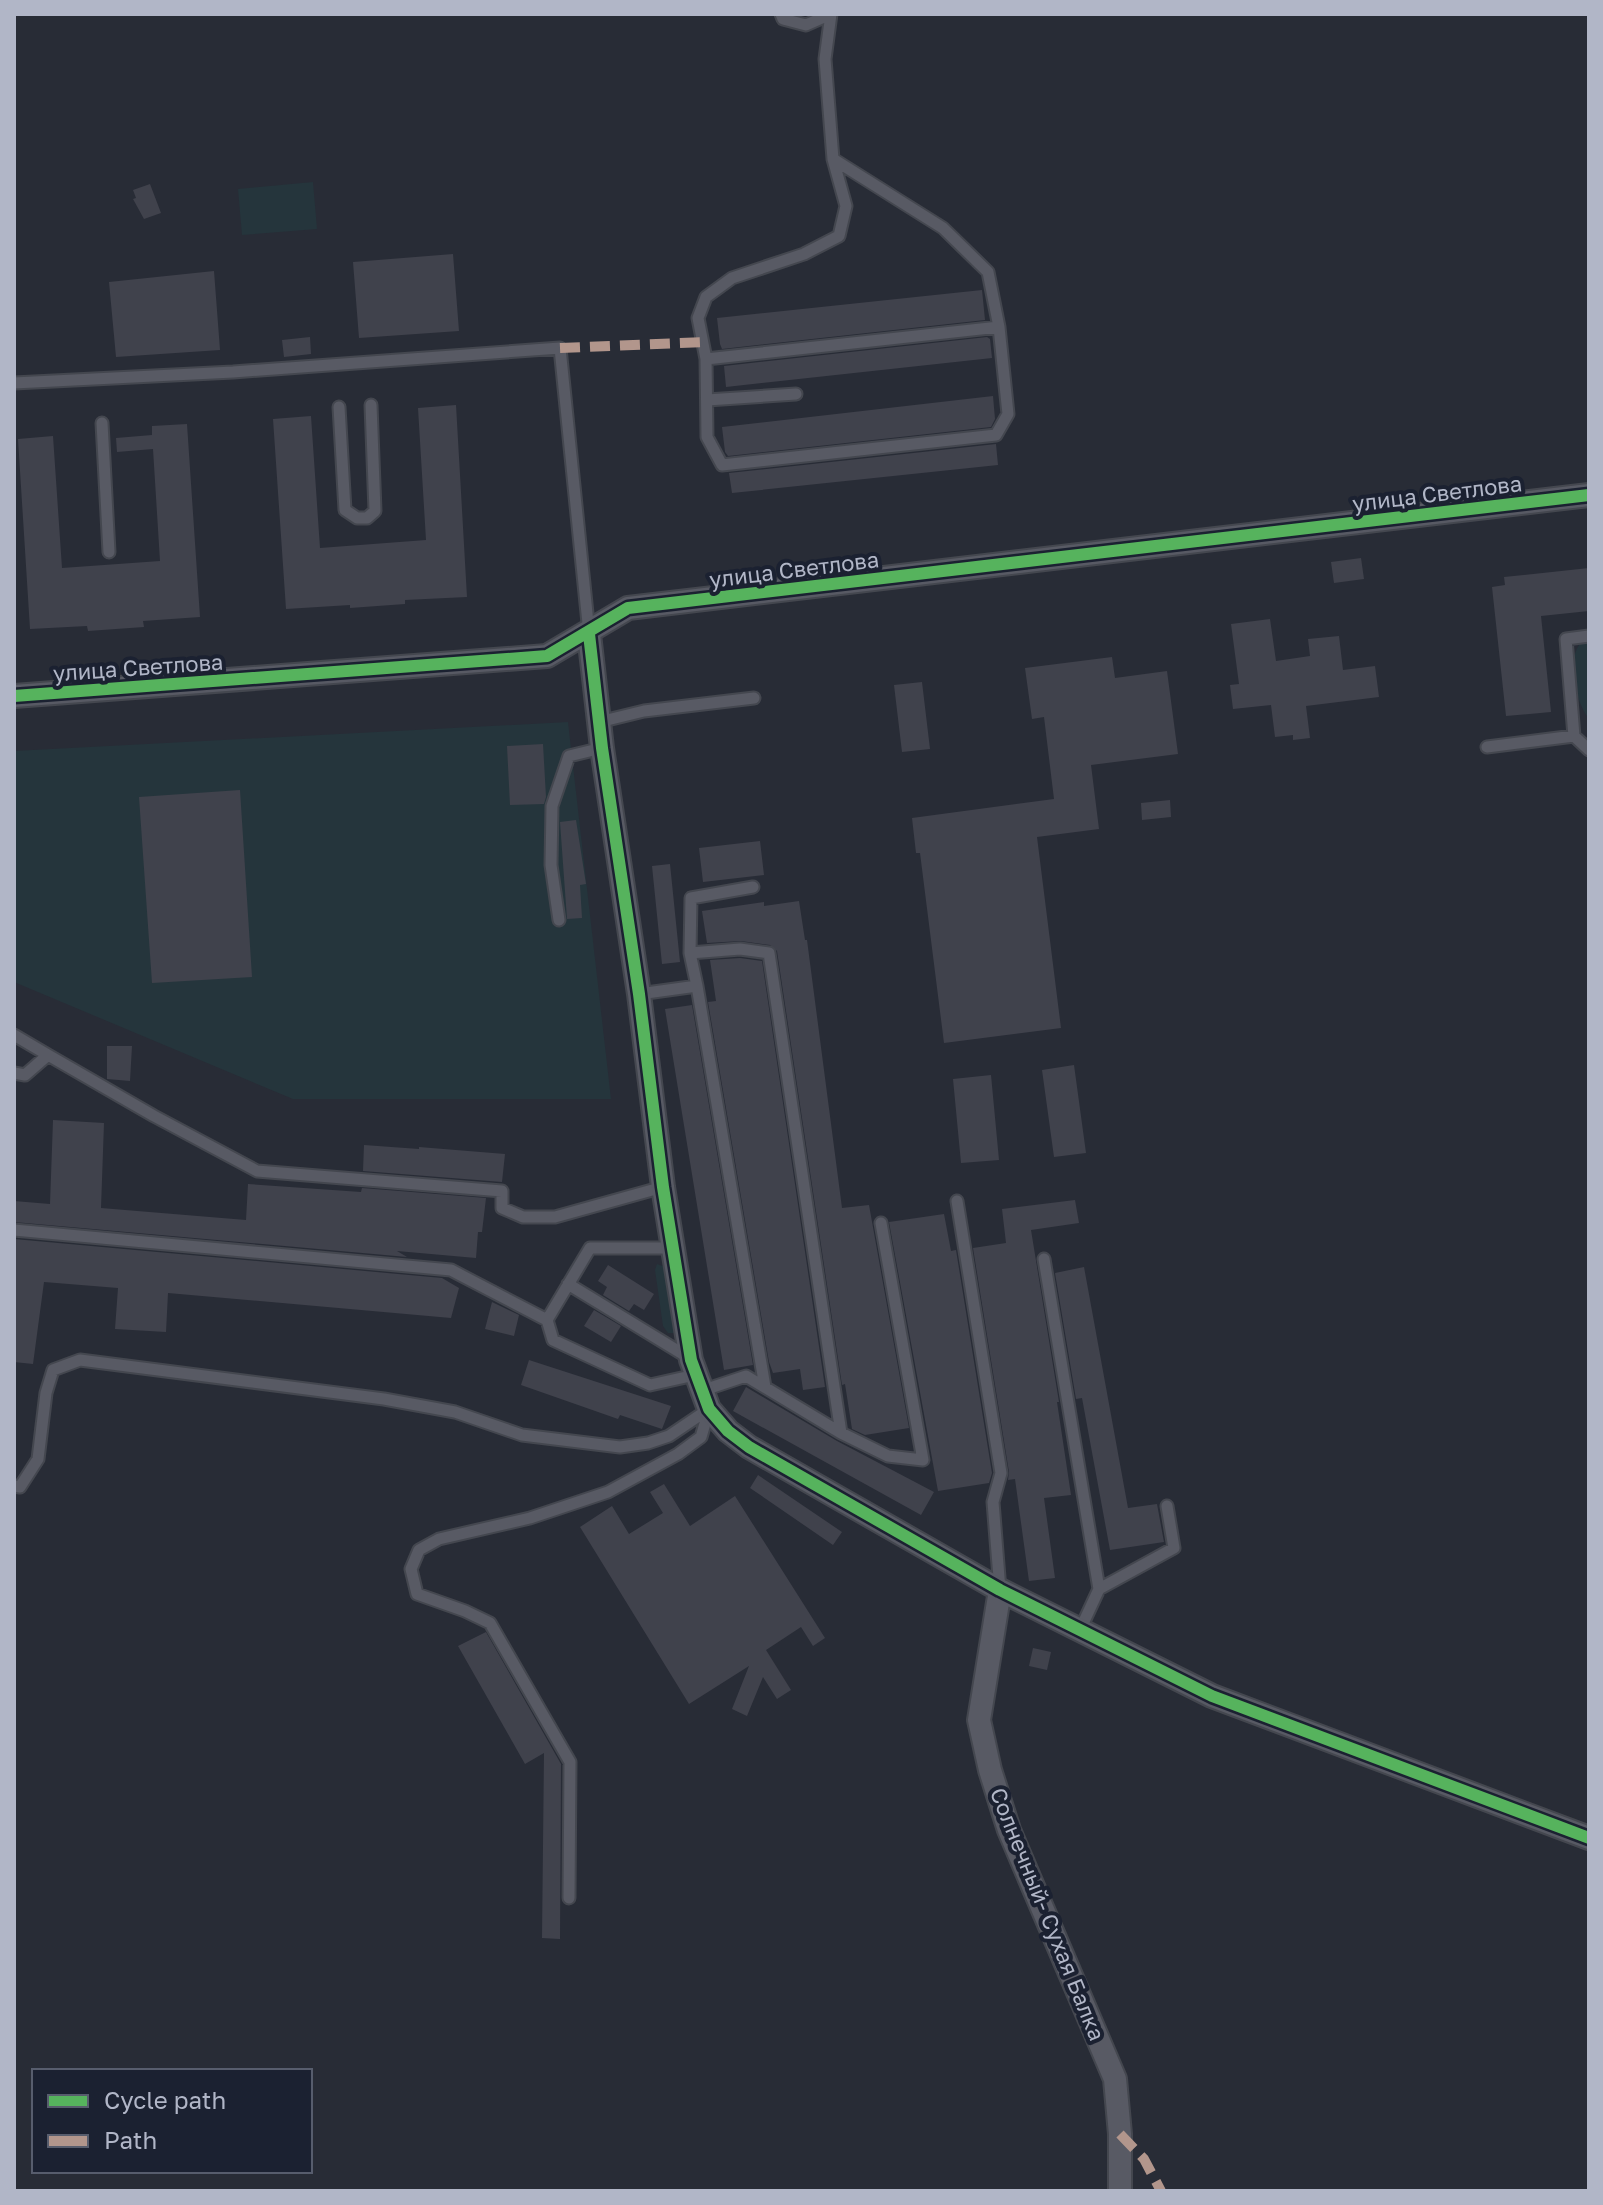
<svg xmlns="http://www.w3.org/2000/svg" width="1603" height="2205" font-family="'Golos Text',sans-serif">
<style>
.green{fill:#25353c}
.building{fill:#40424c}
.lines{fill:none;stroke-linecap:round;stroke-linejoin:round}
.lane-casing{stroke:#44474f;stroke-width:15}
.street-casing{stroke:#44474f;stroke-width:26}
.lane{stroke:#585a64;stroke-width:11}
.street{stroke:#585a64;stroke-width:22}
.quiet{stroke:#b2968c;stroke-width:10;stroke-dasharray:20 10;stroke-linecap:butt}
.cycleway-casing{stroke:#1b2131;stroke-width:17}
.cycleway{stroke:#56b35d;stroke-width:12}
.labels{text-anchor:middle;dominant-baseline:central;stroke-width:8;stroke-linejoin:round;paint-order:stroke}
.street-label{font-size:22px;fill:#b1b6c7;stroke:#1b2131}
</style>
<rect width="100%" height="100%" fill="#282c36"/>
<path class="green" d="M313,182L317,229L242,235L238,189Z
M1584,640H1589V719C1575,701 1564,655 1584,640Z
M568,722L611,1099H293L14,982V751Z
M657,1264L665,1267L675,1333H668L663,1326L655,1270Z"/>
<path class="building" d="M150,184L161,213L144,219L133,199L136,198L133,190Z
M453,254L459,331L359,338L353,262Z
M214,271L220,350L116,357L109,282Z
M982,290L985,320L722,349L720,344L717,318Z
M310,337L311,354L284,357L282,340Z
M987,337L990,339L992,358L726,387L724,366Z
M993,396L995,419L991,427L728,456L725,452L722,427Z
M456,405L467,597L405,600V604L350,608V605L286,609L273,419L311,416L320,548L426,540L418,408Z
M187,424L200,617L143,621L144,627L88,631L87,626L30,629L18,439L53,436L62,568L160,561L153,449L117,452L116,438L152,435V426Z
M996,444L998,465L732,493L729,473Z
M1361,558L1364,579L1334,583L1331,562Z
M1589,568V611L1541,616L1551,712L1506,716L1492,587L1505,585L1504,577Z
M1270,619L1276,661L1310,656L1308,639L1339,636L1343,670L1375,666L1379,697L1306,706L1310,738L1293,740V735L1275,737L1271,705L1233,709L1230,685L1239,684L1231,624Z
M1112,657L1115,678L1167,671L1178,754L1091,765L1099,829L1037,837L1061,1028L944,1043L920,853H916L912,818L1054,799L1044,717L1032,719L1025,668Z
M922,682L930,749L902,752L894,685Z
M543,744L546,797L544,804L510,805L507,746Z
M240,790L252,977L152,983L139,797Z
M1170,800L1171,817L1142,820L1141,803Z
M576,820L586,884L580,885L582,918L567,919L560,822Z
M760,841L764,875L703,882L699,848Z
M670,864L680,962L662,964L652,866Z
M799,901L805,940H807L842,1208L869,1205L909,1428L865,1435L852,1429L845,1384L842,1385L777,951L770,945L741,941L707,943L702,911L764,902V906Z
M740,958L762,961L825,1387L803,1390L800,1369L773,1373L769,1362L708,1002L716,1001L710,960Z
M692,1005L753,1365L724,1370L665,1009Z
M107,1046H132L130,1081L107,1079Z
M1074,1065L1086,1153L1054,1157L1042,1070Z
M991,1075L999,1160L961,1163L953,1079Z
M53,1120L104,1123L101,1208L246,1220L248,1184L361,1192L362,1188L486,1198L482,1232H478L476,1258L397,1251L407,1257L14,1222V1201L50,1204Z
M364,1145L419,1149V1147L505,1154L502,1182L363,1171Z
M1075,1200L1079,1223L1031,1230L1059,1402H1057L1071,1495L1044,1498L1055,1578L1029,1581L1015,1479L1008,1480L1009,1472L973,1248L1006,1243L1002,1209Z
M944,1214L951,1251L956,1250L992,1473L989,1483L938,1491L889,1222Z
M14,1239L442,1278L459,1288L451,1318L168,1293L166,1332L115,1329L118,1288L44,1282L33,1364L14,1362Z
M608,1265L654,1294L644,1310L634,1304L629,1311L603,1295L607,1287L598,1281Z
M1084,1267L1128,1508L1157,1504L1164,1542L1110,1550L1082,1398L1076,1399L1055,1273Z
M492,1302L519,1315L514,1336L485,1329Z
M594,1310L621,1326L611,1342L584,1326Z
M529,1360L671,1406L662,1429L620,1415L618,1419L521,1385Z
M746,1387L837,1441L934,1492L921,1515L733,1411Z
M758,1475L842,1532L833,1545L750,1488Z
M664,1484L690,1526L735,1496L825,1638L813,1646L801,1627L766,1650L791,1690L777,1699L763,1677L747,1716L732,1709L749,1666L689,1704L580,1527L612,1506L629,1534L663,1513L650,1492Z
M486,1632L561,1764L560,1939L542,1938L544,1753L525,1764L458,1646Z
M1033,1648L1051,1652L1047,1670L1029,1666Z"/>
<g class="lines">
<defs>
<path id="lane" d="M781,14L783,19L806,25L831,14
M831,14L825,59L833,159L943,228L988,272L999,327L1008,414L996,435L722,465L707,437L706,359L698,318L706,297L732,278L804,254L839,236L846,206L833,159
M706,359L999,327
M14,383L233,372L560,348L589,633
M707,400L796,394
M339,407L345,510L357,518H367L375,511L371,405
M102,423L109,552
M599,722L644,711L754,698
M1574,736L1566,639L1589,636
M1487,747L1574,736L1589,750
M559,920L551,865L552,806L569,756L602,748
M690,953L740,949L769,953L841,1433L746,1376L701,1391
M697,986L765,1387
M639,994L697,986L690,953L691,898L753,887
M14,1035L48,1055
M14,1073L25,1075L48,1055L154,1116L257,1171L502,1191V1208L523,1217H555L663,1187
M957,1201L1001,1473L993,1502L1000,1590
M14,1230L451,1270L547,1320L553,1340L650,1385L695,1375
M1044,1259L1099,1589L1080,1630
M568,1284L691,1359
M547,1320L590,1248H673
M841,1433L888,1456L923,1460L881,1223
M14,1486L20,1487L38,1459L46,1393L53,1370L80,1360L384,1399L455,1412L522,1435L620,1447L648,1443L669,1436L709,1409
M1099,1589L1174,1548L1167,1506
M569,1898L570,1762L490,1623L465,1611L417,1594L411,1569L419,1550L439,1539L530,1518L608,1492L678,1454L701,1437L709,1410"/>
<path id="street" d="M589,634L602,748L639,994L663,1187L691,1360L709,1409L728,1431L749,1447L1000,1590L1212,1696L1589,1838
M14,696L547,656L628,608L1589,495
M1000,1590L979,1720L990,1770L1009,1830L1115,2079L1120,2134V2191"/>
</defs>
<use href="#lane" class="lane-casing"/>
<use href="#street" class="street-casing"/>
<use href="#lane" class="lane"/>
<use href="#street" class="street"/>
<path class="quiet" d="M560,348L704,342
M1120,2134L1144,2159L1161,2191"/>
<defs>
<path id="cycleway" d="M589,634L602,748L639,994L663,1187L691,1360L709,1409L728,1431L749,1447L1000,1590L1212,1696L1589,1838
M14,696L547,656L628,608L1589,495"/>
</defs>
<use href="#cycleway" class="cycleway-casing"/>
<use href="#cycleway" class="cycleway"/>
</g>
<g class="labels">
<g class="street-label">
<text transform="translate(1437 493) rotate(-7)">улица Светлова</text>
<text transform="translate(794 569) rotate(-7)">улица Светлова</text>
<text transform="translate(138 667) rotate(-4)">улица Светлова</text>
<text transform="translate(1048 1914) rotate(68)">Солнечный- Сухая Балка</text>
</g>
</g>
<rect width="1603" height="2205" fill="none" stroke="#b1b6c7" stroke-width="32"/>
<rect x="32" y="2069" width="280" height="104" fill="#1b2131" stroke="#575d6d" stroke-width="2"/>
<rect x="48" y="2095" width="40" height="12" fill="#56b35d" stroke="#575d6d" stroke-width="2"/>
<text x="104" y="2109" font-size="24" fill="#b1b6c7">Cycle path</text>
<rect x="48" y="2135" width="40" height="12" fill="#b2968c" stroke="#575d6d" stroke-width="2"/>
<text x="104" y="2149" font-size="24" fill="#b1b6c7">Path</text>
</svg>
